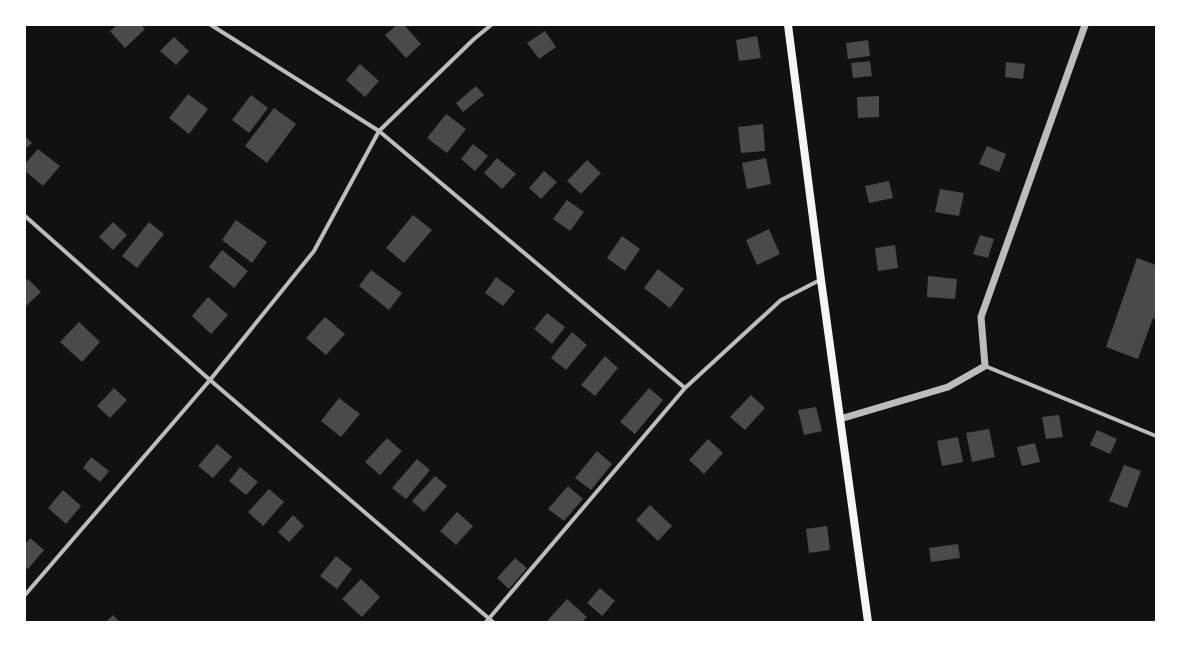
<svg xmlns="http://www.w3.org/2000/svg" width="1181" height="647" font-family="Roboto,sans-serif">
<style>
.building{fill:#4a4a4a}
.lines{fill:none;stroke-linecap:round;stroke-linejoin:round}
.minor{stroke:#bcbcbc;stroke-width:4}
.tertiary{stroke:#bcbcbc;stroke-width:7}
.secondary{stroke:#f5f5f5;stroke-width:8}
</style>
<rect width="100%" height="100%" fill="#111"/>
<path class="building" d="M117,25H141L145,29L125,48L110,31Z
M397,25H404L421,44L406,58L385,35Z
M545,31L556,47L539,59L527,43Z
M757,36L761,58L739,61L736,40Z
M174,37L189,51L176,65L160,51Z
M868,40L870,56L848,59L846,43Z
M870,61L872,76L853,78L851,63Z
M1006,62L1025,64L1023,79L1005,77Z
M360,64L379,81L365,97L346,80Z
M476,86L484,95L463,112L456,103Z
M188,94L208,109L189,134L169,118Z
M251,95L268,108L249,133L232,120Z
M879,96V117L858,118L857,97Z
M274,108L296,124L267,163L245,146Z
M446,114L466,129L447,153L427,138Z
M763,124L765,151L741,153L738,127Z
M25,136L32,143L25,149Z
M473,144L488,156L475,171L461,159Z
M987,146L1006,154L999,172L979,164Z
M38,149L60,166L43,186L25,171V164Z
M497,158L516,174L502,189L484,173Z
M766,158L771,184L747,189L742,163Z
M587,160L601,173L581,194L567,181Z
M544,171L557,182L541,199L529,188Z
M889,181L893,198L869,203L865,186Z
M940,189L964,193L959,216L935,212Z
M567,200L584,212L570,231L553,219Z
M413,215L432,230L404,263L386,248Z
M236,220L267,242L252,263L222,240Z
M113,222L127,235L113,250L99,237Z
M149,222L164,234L137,268L122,256Z
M769,229L780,254L757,265L746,240Z
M980,235L994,239L988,258L973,254Z
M622,236L640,249L625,271L607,258Z
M895,245L898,268L878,271L875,248Z
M222,250L248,271L234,288L209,267Z
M1137,258L1156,265V319L1153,318L1138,359L1106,347Z
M658,269L684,289L670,308L644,288Z
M371,270L402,293L389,310L359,286Z
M928,276L957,279L955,299L927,297Z
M496,277L515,291L503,306L485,293Z
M28,279L41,292L25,307V282Z
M208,297L228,315L211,334L192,316Z
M547,313L565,327L552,344L534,329Z
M325,317L345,334L326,355L306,338Z
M79,322L100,342L82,362L60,342Z
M572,332L587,345L566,370L551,358Z
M605,356L618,368L595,396L581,385Z
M114,388L127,400L110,418L97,406Z
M649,388L663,400L635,434L620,422Z
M751,395L765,408L745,430L730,417Z
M339,398L360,414L341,437L321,421Z
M816,407L822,431L804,435L798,410Z
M1059,415L1063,437L1046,439L1042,417Z
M989,429L995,457L972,462L966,433Z
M1097,430L1117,439L1110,454L1090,445Z
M958,437L963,462L942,466L937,441Z
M387,438L402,451L380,475L365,462Z
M708,439L723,453L704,474L689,460Z
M1035,443L1040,462L1022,466L1017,447Z
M217,444L232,457L213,478L198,466Z
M597,451L612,464L591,490L575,478Z
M91,457L109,471L100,482L83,468Z
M417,459L430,470L406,499L392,488Z
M1124,465L1141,471L1127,508L1109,501Z
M240,467L258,482L246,495L229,481Z
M435,476L447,486L424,512L412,501Z
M568,486L583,499L564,521L548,509Z
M269,489L284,502L263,526L248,512Z
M63,490L81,506L66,524L48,508Z
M650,505L672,526L658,541L636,520Z
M457,512L473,526L456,545L440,531Z
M293,515L304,526L289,542L278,532Z
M827,526L830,550L809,553L806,529Z
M30,538L44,550L28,569L25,566V545Z
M958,544L960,558L931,562L929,548Z
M336,556L352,569L337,589L320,576Z
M515,558L527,568L509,589L497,578Z
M361,579L380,597L362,617L342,599Z
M600,588L615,601L602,616L587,603Z
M567,599L587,617L582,622H548L547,621Z
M113,615L120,622H106Z"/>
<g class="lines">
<path class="minor" d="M211,25L379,131L685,388
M25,216L210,380L493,622
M985,366L1156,436
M25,595L210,380L314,251L379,131L474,39L491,25
M486,622L685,388L781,300L820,280"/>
<path class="tertiary" d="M840,419L948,387L985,366L981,317L1085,25"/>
<path class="secondary" d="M788,25L821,280L868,622"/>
</g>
<rect width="1181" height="647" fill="none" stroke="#ffffff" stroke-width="52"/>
</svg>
